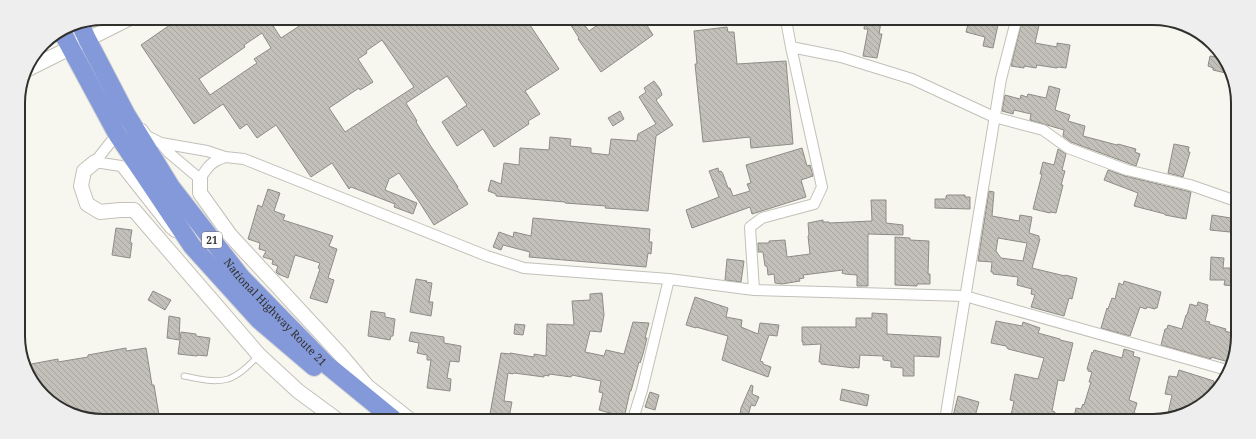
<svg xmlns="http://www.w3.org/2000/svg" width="1256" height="439" font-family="'Noto Serif',serif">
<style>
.building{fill:url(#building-back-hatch);stroke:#8e8c86;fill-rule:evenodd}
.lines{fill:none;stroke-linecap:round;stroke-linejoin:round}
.lane-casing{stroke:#c2c0b9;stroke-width:7}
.street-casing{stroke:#c2c0b9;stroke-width:12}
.secondary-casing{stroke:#c2c0b9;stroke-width:16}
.highway-casing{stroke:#d6d6d5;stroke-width:20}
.lane{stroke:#fff;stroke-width:5}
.street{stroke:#fff;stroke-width:10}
.secondary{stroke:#fff;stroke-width:14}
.highway{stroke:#8499d9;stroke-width:18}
.labels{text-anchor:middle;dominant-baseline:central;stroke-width:4;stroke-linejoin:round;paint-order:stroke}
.shield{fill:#fff;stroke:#6e6e6c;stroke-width:1}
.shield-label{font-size:10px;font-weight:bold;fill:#30302d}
.street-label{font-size:11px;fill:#30302d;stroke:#fff}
.rim{fill:none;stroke:#30302d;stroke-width:2}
</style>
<defs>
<pattern id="building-back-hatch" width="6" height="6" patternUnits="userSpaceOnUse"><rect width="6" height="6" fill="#c2c0b9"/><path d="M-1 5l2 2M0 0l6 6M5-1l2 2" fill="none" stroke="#a7a59f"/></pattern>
</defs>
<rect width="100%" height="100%" fill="#f8f7ef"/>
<path class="building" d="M180,18H268L281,38L310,19H526L559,69L525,91L540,114L528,121L529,124L494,147L483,129L457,146L442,122L467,105L447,76L406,103L417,121L416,122L430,145L458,187H457L468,204L434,225L418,200L399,173L389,179L385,190L417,203L413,214L394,207L395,204L351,187L349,189L332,163L311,177L276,125L257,138L247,124L240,129L223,104L194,124L141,45ZM262,33L271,48L254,59L257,63L210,95L199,79L245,47L244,45ZM382,40L414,87L345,132L329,108L359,88L360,90L373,82L358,59L367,53L366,51Z
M567,19H580L589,31L606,19H643L653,35L601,72L578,39L579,38Z
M865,20L881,22L879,34H882L877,58L863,56L868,29H864Z
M969,20H999L993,48L983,46L985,37L966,32Z
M1022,21H1040L1035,43L1057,47V43L1070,45L1066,68L1058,67L1057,68L1037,65L1036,68L1024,66V68L1011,66Z
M727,27L728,32H734L737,64L786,61L793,144L751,148L750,137L703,142L695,64H697L694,31Z
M1210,56L1222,58L1230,74L1213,70V68L1208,66Z
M654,81L660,89L662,95L656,100L673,125L656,136L648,211L605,208L606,206L565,203V202L496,196V194L488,191L491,180L501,184L504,163L519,165L520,148L549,150L550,137L571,139L570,146L591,148V153L609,155L611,139L637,141L638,134L656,124L639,97L646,92L644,88Z
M1049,86L1060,89L1055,110L1070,115L1068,121L1085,126L1083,136L1117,145L1118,144L1136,149L1135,152L1140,154L1136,166L1071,142L1063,136L1064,130L1030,120L1031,114L1014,110L1013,114L1002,111L1005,95L1020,99L1021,95L1027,97L1028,94L1046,98Z
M620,111L624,119L613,126L608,118Z
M1174,144L1189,147L1188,152H1190L1183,177L1168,173Z
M802,148L807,166L810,165L813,176L801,180L806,197L752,214L750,207L692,228L686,210L719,197L709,171L718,168L719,172L721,171L723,174L728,188H730L733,196L750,191L747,184L751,183L746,165Z
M1058,149L1066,154L1062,170L1065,171L1061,185H1063L1056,213L1050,212V213L1033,209L1042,174H1040L1043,162L1054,165Z
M1108,170L1125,176L1191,192L1186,219L1165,215V214L1134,206L1138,193L1104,180Z
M268,189L280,193L274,211L285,215L283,220L333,236L329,246L337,249L328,278L334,280L327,303L310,298L320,269L318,268L320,263L295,255L288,278L278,274L276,272L278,266L272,264L273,260L263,257L266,251L259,249L260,243L248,239L258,205L262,207Z
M989,191L994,192L992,216L1019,221L1020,215L1032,217L1029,233L1039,236V239H1040L1032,268L1065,276V275L1077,278L1072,299L1069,298L1064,316L1031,307L1035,295L1031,294L1032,289L1017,285L1018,277L993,274V272H991L992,262L978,261ZM998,238L1027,243L1023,261L1001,258L996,251Z
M947,195H965V197H970V209L935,208V199H946V196Z
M871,200H886V223L903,225V235L868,234V286H857V275L845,274L842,273L843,270L803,275L804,278L799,279L800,281L782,284L775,283L774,274L768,275L767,266H765L763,252H758V243H769V241L785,240L787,257L810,254L808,236L809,235L808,223L823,220V222H829V223L872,221Z
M1212,215L1231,218L1230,232L1210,230Z
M533,218L650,229L649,242H652L651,254L648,253L646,267L529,257L530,252L503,245L501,250L493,247L499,232L513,237L514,232L531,236Z
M116,228L132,230L130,242L132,243L130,258L112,255Z
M895,237L910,238V240L929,241L928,274H930V284H917V286L895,285Z
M1211,257L1224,258L1223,268H1236L1235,286L1224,285L1225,280H1210Z
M727,259L744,261L741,282L725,280Z
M416,279L427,281L426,282L432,283L429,302H433L431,316L410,312Z
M1124,281L1161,292L1157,308H1155V309L1147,307L1146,309L1140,307L1130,336L1101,328L1107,308L1108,309L1112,298L1115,299L1119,283L1123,285Z
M153,291L171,300L165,310L148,300Z
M602,293L604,315L601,332L590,331L585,352L604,356L606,350L624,354L633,322L649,323L645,338H647L643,354L640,363L639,362L631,391H630L625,414L622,413L621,416L599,410L603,393L599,392L601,381L572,375L571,377L549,374V376L544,375V377L514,373L513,374L508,373L504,401L512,402L509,418L490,414L501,353L510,354V353L534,357V354L546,356L547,324L574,325L572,301L590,300V294Z
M695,297L728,308L726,317L742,320L741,327L758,334L760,323L779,325L777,336L769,335L760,361L763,362V364L771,367L768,377L722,360L728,336L696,327V328L686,325Z
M1198,302L1208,305L1207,308L1208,309L1205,321L1210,322L1209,324L1226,329L1225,331L1235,334V358L1232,363L1211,357V359L1161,345L1165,329H1167L1168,325L1182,329L1186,315H1187L1190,304L1197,306Z
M371,311L385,313V317L395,319L393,336H391L390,340L368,336Z
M872,313L887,314V334L941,337L939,357L914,356V376H903V368L891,367V361L883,360V356L860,355L859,368L854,367V368L821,364V362H819L821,344L803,345V342H802V327H856V318H872Z
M169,316L180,318L179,340L167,338Z
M996,321L1022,326L1023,322L1040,328L1038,333L1060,339V340L1073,343L1064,381L1058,380L1052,411L1055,412L1053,421L1025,416L1023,420H1010L1014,401L1010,400L1015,374L1038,379L1044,358L1008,349L1006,346L991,343Z
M515,324L525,325L523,335L514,334Z
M181,332L196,334V336L210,338L207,356L197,355V356L178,354Z
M411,332L444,337V343L461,346L459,362L450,361L447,378L451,379L450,391L427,388L431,360H427V355L417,353L419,343L409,341Z
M126,348V351L146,348L152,385H154L159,415L152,416V418H81L39,392L26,365L58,359V362L88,357V355Z
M1124,349L1134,352L1133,356L1140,358L1129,400L1137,403L1134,413L1152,417L1151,421H1073L1076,408L1081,409L1083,404L1084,405L1091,382H1089L1092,372L1088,371V369H1087L1092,352L1093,353L1094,350L1122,358Z
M1179,370L1214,381L1213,383L1217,385L1205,403L1167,418L1172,395L1165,394L1169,376L1177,377Z
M751,385L753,386L752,394L759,397L755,406L751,405L747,420H739L741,408Z
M842,389L869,395L867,406L840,400Z
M650,392L659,395L655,410L645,407Z
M958,396L979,402L974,420H952Z"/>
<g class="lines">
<defs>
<path id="lane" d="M184,376C198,379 215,383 228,379C240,375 250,364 258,356"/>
<path id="street" d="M791,47L841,57L912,79L994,117L1043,130L1068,148L1127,170L1190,185L1236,201
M142,129L147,136L161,143L207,151L225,157L244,159L487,256L524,268L669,279L754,290L965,296L1227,370
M161,143L168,152L200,179C208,166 211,162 225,157
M95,162L121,166L170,228L175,232
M95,162L117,134
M754,290L750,227L762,218L814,204L822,187L791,47L786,20
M633,419L642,390L669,279
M945,420L1001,79L1016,21"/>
<path id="secondary" d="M24,71L130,18
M95,162L84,171L81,186L87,204L100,212L120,210H134L259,355L298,391L336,419
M200,179V193L230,235L340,354L367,386L409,419"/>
<g id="highway">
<path id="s1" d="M80,23L87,39L126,114L171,187L241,277L327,365L393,419"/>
<path d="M61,30L117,134L192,246L259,320L314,367"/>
</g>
</defs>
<use href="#lane" class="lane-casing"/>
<use href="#street" class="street-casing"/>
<use href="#secondary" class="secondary-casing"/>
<use href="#highway" class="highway-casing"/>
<use href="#lane" class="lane"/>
<use href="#street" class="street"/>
<use href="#secondary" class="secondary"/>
<use href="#highway" class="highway"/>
</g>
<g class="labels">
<rect class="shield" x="202" y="232" width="20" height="16" rx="3"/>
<g class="shield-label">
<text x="212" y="240">21</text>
</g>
<g class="street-label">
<text stroke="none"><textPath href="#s1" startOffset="351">National Highway Route 21</textPath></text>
</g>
</g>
<path d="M0 0H1256V439H0ZM103 25H1153A78 78 0 0 1 1231 103V336A78 78 0 0 1 1153 414H103A78 78 0 0 1 25 336V103A78 78 0 0 1 103 25Z" fill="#eee" fill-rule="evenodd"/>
<path class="rim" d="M103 25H1153A78 78 0 0 1 1231 103V336A78 78 0 0 1 1153 414H103A78 78 0 0 1 25 336V103A78 78 0 0 1 103 25Z"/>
</svg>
